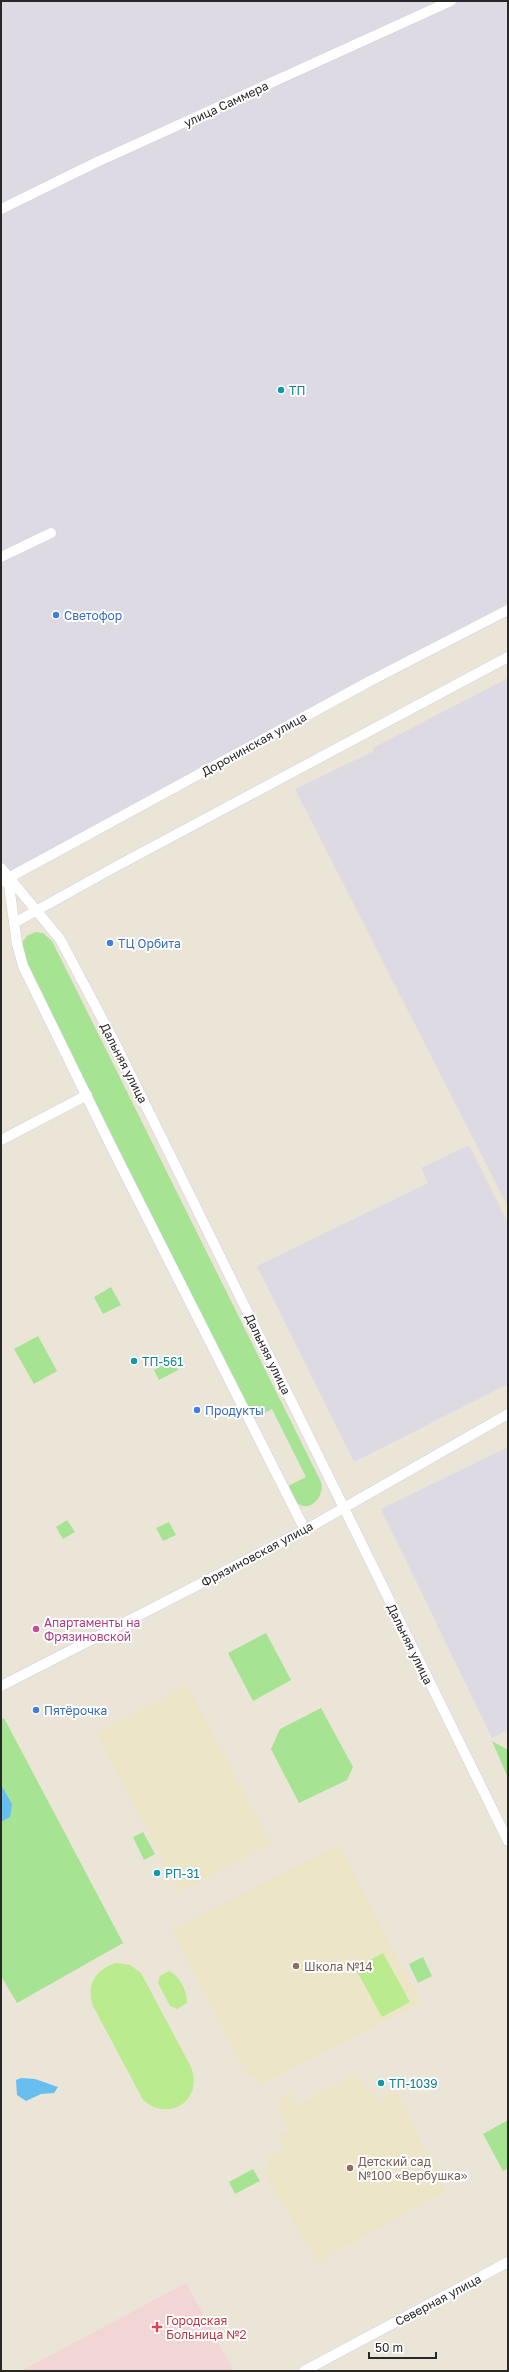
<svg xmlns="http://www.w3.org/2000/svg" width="509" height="2372" font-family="'Golos Text',sans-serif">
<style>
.industrial{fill:#dddae3}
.education{fill:#ede5c7}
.medical{fill:#f2d6d5}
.green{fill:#a6e393}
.pitch{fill:#baeb8e}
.water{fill:#68bef0}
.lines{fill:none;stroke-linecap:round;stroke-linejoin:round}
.minor-casing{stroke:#ced0e1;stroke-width:11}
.minor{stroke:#fff;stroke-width:10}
.culture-dot{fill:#0f9aa8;stroke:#fff;stroke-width:1.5}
.shop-dot{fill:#3f7fe0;stroke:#fff;stroke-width:1.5}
.hotel-dot{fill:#d1479c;stroke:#fff;stroke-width:1.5}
.education-dot{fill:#8d6e63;stroke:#fff;stroke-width:1.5}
.health-dot{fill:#e0444e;stroke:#fff;stroke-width:1.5}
.labels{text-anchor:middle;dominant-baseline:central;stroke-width:4;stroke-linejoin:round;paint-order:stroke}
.street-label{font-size:12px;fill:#282828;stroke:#fff}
.culture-label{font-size:12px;fill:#0d838f;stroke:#fff;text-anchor:start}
.shop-label{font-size:12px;fill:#366cbe;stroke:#fff;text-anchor:start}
.hotel-label{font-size:12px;fill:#b23c85;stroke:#fff;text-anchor:start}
.education-label{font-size:12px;fill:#785e54;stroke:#fff;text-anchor:start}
.health-label{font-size:12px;fill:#be3a42;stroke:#fff;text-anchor:start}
</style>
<rect width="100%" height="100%" fill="#ebe5d8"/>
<path class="industrial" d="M1,1H508V603L1,877Z
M508,678V1207L295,789L374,751L373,748Z
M469,1145L508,1223V1384L354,1462L257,1266L428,1183L421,1168Z
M508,1447V1730L492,1738L381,1509Z"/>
<path class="education" d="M188,1685L271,1844L179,1892L96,1733Z
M339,1844L421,2003L259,2085L253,2074L247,2077L172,1930Z
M353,2076L373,2092L378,2100L396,2090L446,2191L317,2262L262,2170L269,2166L266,2159L283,2150L276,2136L288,2130L275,2102L290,2093L296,2104L300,2103Z"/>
<path class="medical" d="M186,2283L234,2371H21Z"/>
<path class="green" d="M36,932L43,933L52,941L321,1482C325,1495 311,1514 297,1503C293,1499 289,1492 286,1487L306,1477L272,1409L253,1419L23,956V941L28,935Z
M111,1287L121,1305L103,1314L94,1297Z
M38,1336L57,1371L34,1384L14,1349Z
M173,1360L178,1370L159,1380L154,1370Z
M67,1520L75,1532L63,1539L56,1527Z
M169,1522L176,1535L163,1541L156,1528Z
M266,1633L291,1680L253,1701L228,1653Z
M321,1708L353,1767L347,1780L299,1803L271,1749L280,1729Z
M4,1718L123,1943L17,2003L1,1976V1720Z
M492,1741L508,1750V1778Z
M143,1832L155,1854L144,1860L133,1837Z
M423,1957L432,1976L418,1983L409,1964Z
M508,2120V2168L503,2171L483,2134Z
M253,2169L260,2181L235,2194L229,2182Z"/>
<path class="pitch" d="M383,1953L410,2002L382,2017L355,1968Z
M116,1963L130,1965L141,1973L191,2067C204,2100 169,2123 143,2100L93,2006C86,1986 95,1969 116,1963Z
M169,1971C179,1975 188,1992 187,2003L177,2009L170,2006L158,1983L160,1976Z"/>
<path class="water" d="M1,1785L12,1804L10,1817L1,1822Z
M21,2078L35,2079L58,2087L54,2093L41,2094L26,2101L17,2095L16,2080Z"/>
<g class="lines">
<defs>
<path id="minor" d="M1,209L97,162L451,1
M1,557L51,533
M1,868L60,939L116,1045L508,1841
M8,878L17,944L23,966L111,1146L305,1530
M1,882L370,681L508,610
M14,923L115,867L508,657
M1,1140L87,1095
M1,1686L305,1530L508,1414
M304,2371L508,2262"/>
</defs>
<use href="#minor" class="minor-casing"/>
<use href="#minor" class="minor"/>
</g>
<g class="culture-dot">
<circle cx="281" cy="390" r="4"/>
<circle cx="134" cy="1361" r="4"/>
<circle cx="157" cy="1873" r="4"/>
<circle cx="381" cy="2083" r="4"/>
</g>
<g class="shop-dot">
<circle cx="56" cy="615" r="4"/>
<circle cx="110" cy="943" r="4"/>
<circle cx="197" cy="1410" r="4"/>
<circle cx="36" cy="1710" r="4"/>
</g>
<circle class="hotel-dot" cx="36" cy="1629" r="4"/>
<g class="education-dot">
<circle cx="296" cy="1966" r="4"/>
<circle cx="350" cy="2168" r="4"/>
</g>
<path class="health-dot" d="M155 2321h4v4h4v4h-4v4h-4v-4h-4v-4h4z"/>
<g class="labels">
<g class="street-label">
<text transform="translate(226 104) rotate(-25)">улица Саммера</text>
<text transform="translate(254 744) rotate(-29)">Доронинская улица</text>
<text transform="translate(124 1063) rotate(63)">Дальняя улица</text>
<text transform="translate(268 1354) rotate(64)">Дальняя улица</text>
<text transform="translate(257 1554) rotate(-28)">Фрязиновская улица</text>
<text transform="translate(410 1644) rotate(64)">Дальняя улица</text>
<text transform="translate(438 2300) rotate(-28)">Северная улица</text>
</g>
<g class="culture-label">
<text x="289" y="390">ТП</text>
<text x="142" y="1361">ТП-561</text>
<text x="165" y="1873">РП-31</text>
<text x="389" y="2083">ТП-1039</text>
</g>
<g class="shop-label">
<text x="64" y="615">Светофор</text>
<text x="118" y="943">ТЦ Орбита</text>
<text x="205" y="1410">Продукты</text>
<text x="44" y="1710">Пятёрочка</text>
</g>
<g class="hotel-label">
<text x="44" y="1622">Апартаменты на<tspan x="44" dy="14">Фрязиновской</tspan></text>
</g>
<g class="education-label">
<text x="304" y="1966">Школа №14</text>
<text x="358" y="2161">Детский сад<tspan x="358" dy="14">№100 «Вербушка»</tspan></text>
</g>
<g class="health-label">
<text x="166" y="2320">Городская<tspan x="166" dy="14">Больница №2</tspan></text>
</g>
</g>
<rect width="509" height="2372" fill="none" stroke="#282828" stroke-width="4"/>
<path d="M369 2352v6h67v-6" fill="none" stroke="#282828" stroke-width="2"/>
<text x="375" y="2352" font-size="12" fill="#282828" stroke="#ffffff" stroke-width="3" paint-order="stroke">50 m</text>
</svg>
